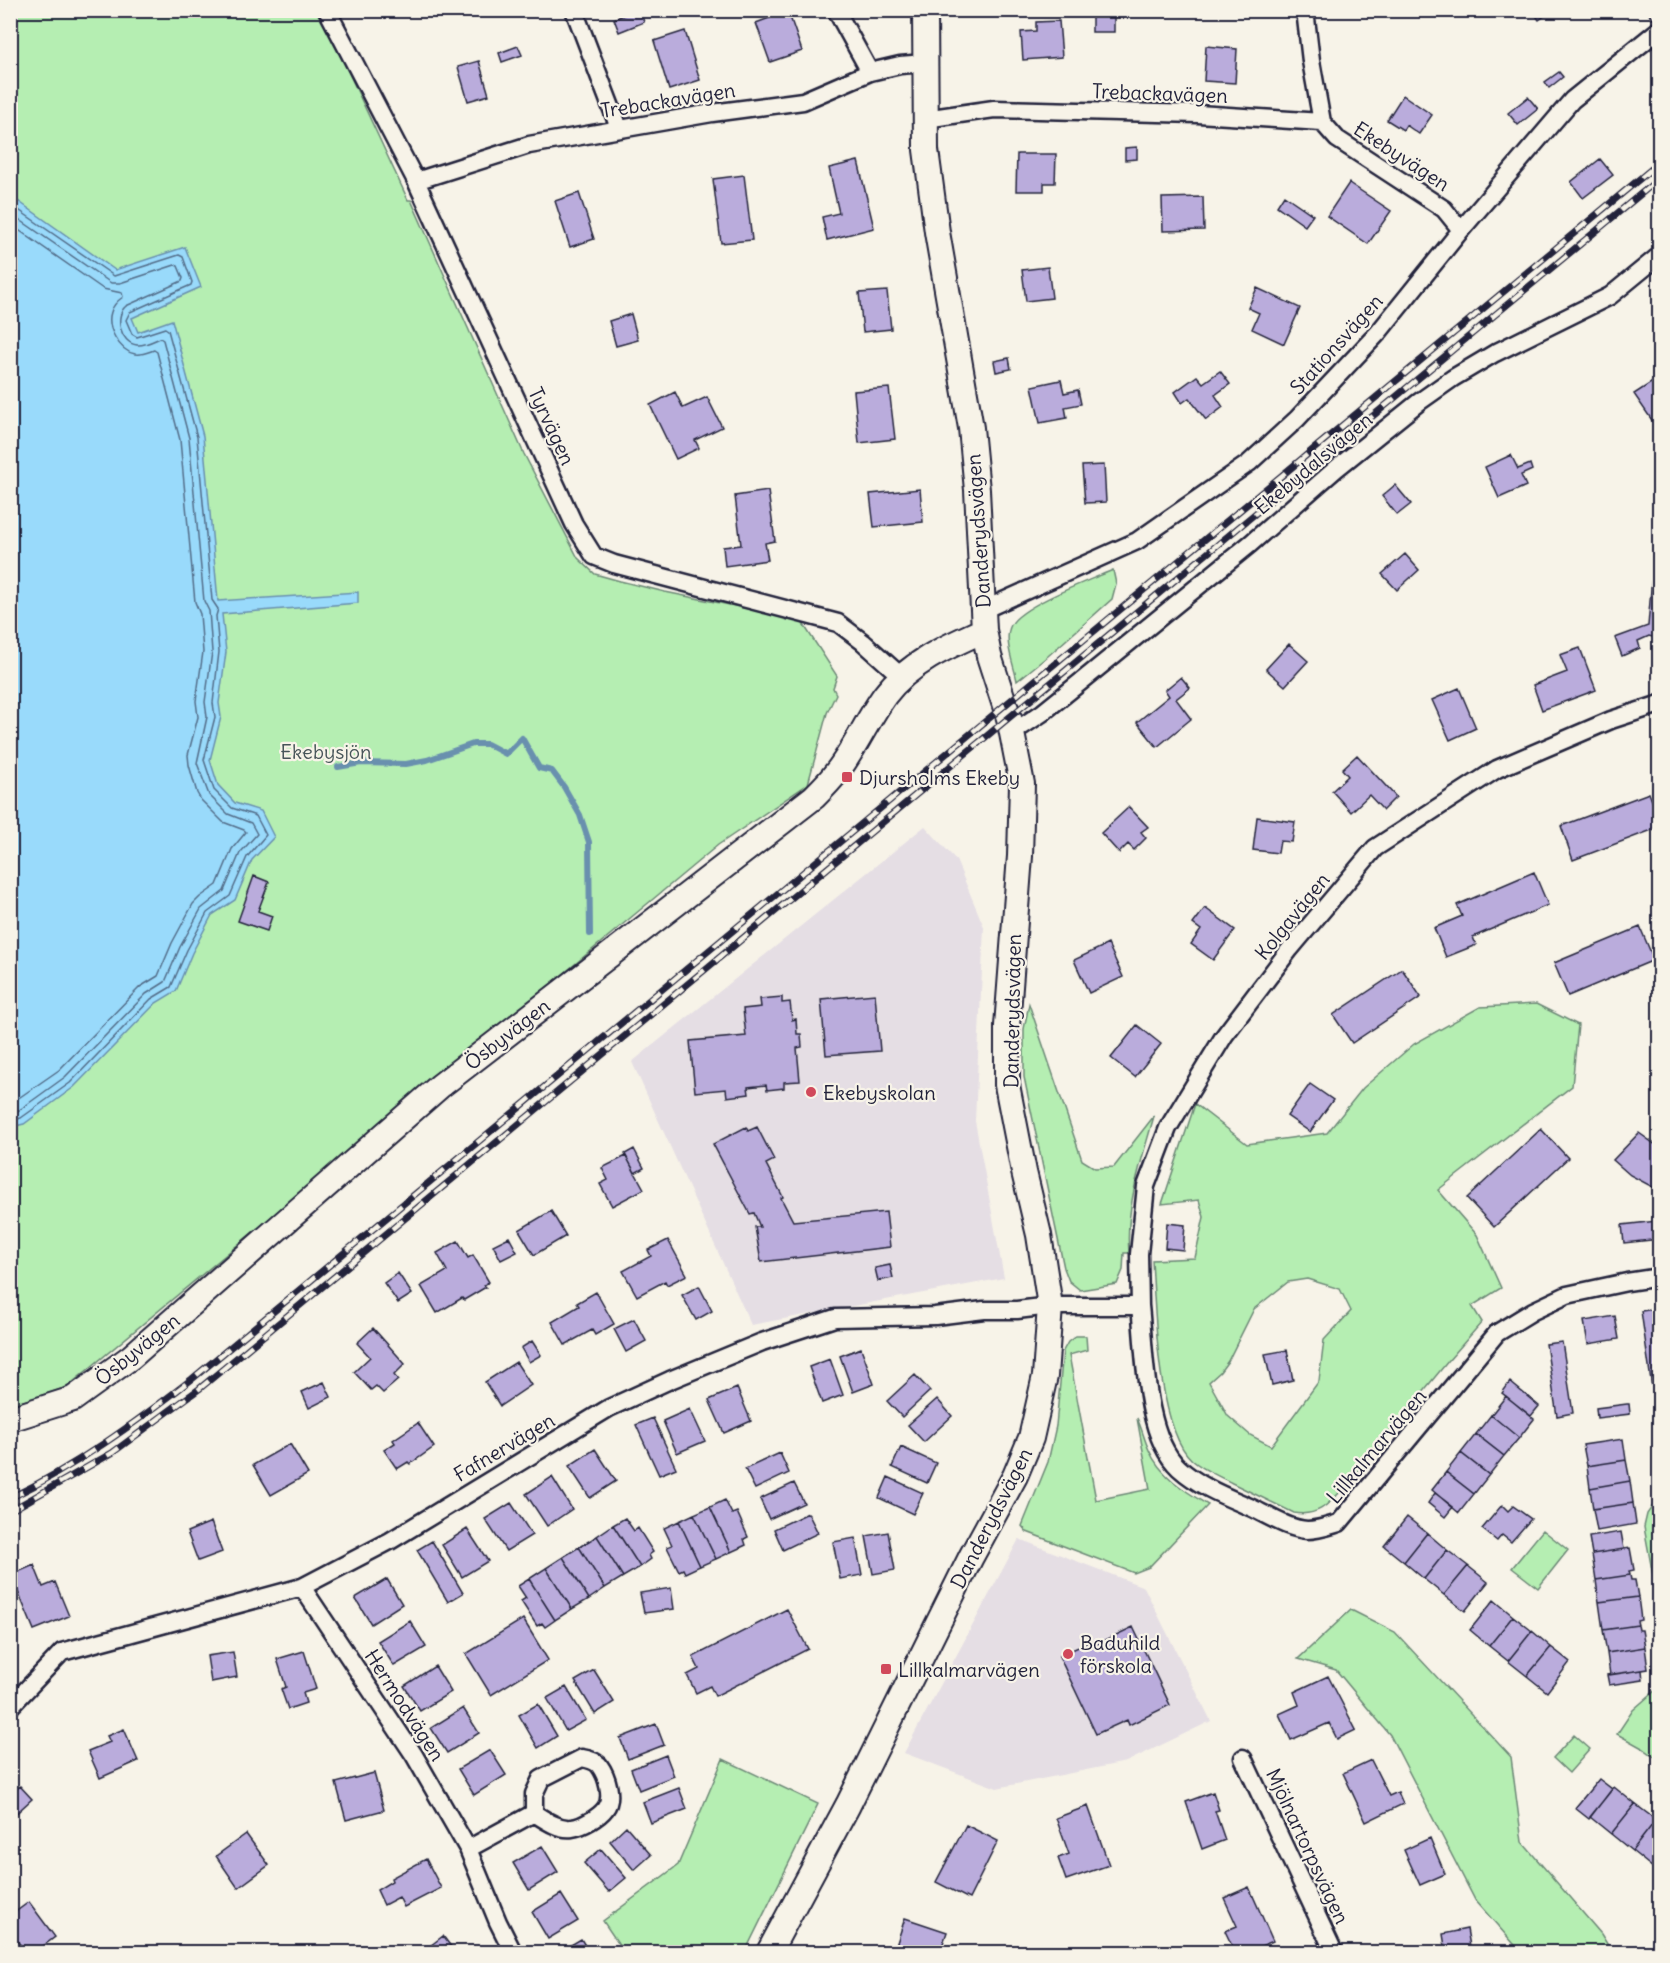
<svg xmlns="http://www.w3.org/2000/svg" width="1670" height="1963" font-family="Delius,sans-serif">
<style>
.built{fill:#e5dee4}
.green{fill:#b5eeb2;stroke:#6c8876;stroke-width:1.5;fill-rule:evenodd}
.water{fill:#99dafb;stroke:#6990ae;stroke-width:1.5}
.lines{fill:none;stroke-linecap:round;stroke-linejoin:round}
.shore{stroke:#526c88;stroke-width:1.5}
.stream{stroke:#6990ae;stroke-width:6}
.building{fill:#baacdc;stroke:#22223b;stroke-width:1.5}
.street-casing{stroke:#22223b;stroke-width:21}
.secondary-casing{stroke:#22223b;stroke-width:28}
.street{stroke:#f7f3e8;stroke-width:16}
.secondary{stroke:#f7f3e8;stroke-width:24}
.rail-casing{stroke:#22223b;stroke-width:7}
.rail{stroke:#f7f3e8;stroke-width:4.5;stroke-dasharray:14;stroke-linecap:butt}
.poi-dot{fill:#d1495b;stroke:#f7f3e8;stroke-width:2}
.labels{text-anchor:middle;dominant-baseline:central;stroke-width:4.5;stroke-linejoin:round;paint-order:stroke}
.street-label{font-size:20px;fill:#22223b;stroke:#f7f3e8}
.park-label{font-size:20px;fill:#475559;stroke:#f7f3e8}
.poi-label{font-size:20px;fill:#22223b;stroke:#f7f3e8;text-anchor:start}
</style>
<rect width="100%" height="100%" fill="#f7f3e8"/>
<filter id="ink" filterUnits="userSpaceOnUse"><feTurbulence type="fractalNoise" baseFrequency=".0167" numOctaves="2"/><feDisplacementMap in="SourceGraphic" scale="12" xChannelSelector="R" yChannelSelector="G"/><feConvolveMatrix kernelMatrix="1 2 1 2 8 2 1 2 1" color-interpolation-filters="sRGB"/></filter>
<g filter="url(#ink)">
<path class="built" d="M925,826L956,860L984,927L975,1121L1004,1278L751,1325L632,1062Z
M1019,1539L1144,1587L1211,1721L1126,1762L997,1788L904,1753Z"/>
<path class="green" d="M11,11H320L408,200H411L524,454L578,558L595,574L620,581L665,592L800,619L837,676L833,688L836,694L827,713L808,784L718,845L67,1387L11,1405Z
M1113,570L1116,584L1112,599L1048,656L1017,681C1014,665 1003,640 1011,625C1022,605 1090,580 1113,570Z
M1029,1004L1082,1160L1095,1168L1114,1167L1154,1116C1142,1160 1125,1206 1129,1253H1124L1123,1270L1117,1284L1080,1290L1069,1281L1064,1268L1024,1077V1029Z
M1536,1004L1578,1025L1572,1086L1438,1190L1477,1235L1501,1288L1472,1306L1482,1322L1449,1360L1342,1490C1328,1505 1317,1517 1294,1513C1273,1503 1253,1493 1232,1483C1219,1476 1203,1470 1192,1460C1157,1429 1155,1306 1152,1260L1195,1258L1204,1217L1199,1200L1162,1204L1195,1104L1247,1144L1327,1133L1363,1088L1414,1044L1480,1007ZM1307,1279L1340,1289L1351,1311L1324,1340L1319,1381L1271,1446L1250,1435L1228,1416L1209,1382L1220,1372L1228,1361L1254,1309L1288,1282Z
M1076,1336H1086L1087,1350L1069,1355L1096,1500L1150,1489L1137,1418C1142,1429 1144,1439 1149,1450C1160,1476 1185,1491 1208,1505L1149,1567L1134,1573L1027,1532L1022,1526L1048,1462L1056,1426L1063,1351L1068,1342Z
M1659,1497V1608L1644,1527L1647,1514Z
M1543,1530L1568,1550L1538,1588L1512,1568Z
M1351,1610L1395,1632L1511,1757L1522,1842L1601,1934L1612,1952H1521L1475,1900L1390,1735L1336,1670L1298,1659Z
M1659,1661L1660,1760H1659L1644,1749L1617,1734L1633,1710L1657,1689Z
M1574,1735L1590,1749L1569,1773L1553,1758Z
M723,1759L818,1804L745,1952H624L603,1921L678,1865Z"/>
<path class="water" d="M11,196L115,270L185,247L201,287L132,318L138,332L172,320L203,436L218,601L358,592V603L222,614L226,652L219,703L221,717L210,760L218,785L235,803L261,811L274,837L252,860L235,900L212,915L192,953L176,991L156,1003L74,1087L24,1124L11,1127Z"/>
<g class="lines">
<path class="shore" d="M10,204L114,276L179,255L183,257L192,282L191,285L130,312L126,320L132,334L137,337L165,328L168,330L197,437L212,600L218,609L216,616L219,652L213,703L215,717L204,760L214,790L232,808L256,816L266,835L247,857L230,896L207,913L187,950L171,987L151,999L70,1083L21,1118L10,1121
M10,213L111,283H120L175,265L178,266L183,278L182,281L126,306C114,316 120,343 137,345C144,346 153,341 160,338L163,340L189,438L204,601L209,611L212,652L205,702L207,717L197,763L209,795L228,814L251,823L257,834L240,853L224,891L201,909L180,947L165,982L146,994L65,1077L18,1111L10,1113
M10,224L103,289L122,293L123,297C117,301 113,305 111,312C106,327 119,351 135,354C142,355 148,352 154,350L157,352L180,440L195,602L200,614L203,652L196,701L198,717L188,755L189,765L197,793L201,800L223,822L244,830L246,832L232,849L217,885L200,897L193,904L172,943L158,976L140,987L59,1070L10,1104"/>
<path class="stream" d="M338,767L361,763L406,764L427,760L473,744H487L506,754L522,738L539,768L552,771L564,787L580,815L589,842L590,934"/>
</g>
<path class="building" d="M636,10H640L644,22L619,32L614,19Z
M1532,10H1553L1539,20Z
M788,11L802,51L770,62L756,23Z
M1114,16V32H1092V17Z
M1059,21L1062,57L1023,60L1021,32L1036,31V22Z
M685,31L700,80L669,90L654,41Z
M518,46L522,55L502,62L499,53Z
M1206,46L1237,49L1235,83L1204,81Z
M479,61L489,95L468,101L458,67Z
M1559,72L1563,77L1549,88L1545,82Z
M1403,95L1432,115L1419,134L1406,125L1403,130L1387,120Z
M1528,97L1538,109L1518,125L1508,113Z
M1137,147V159L1125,160V148Z
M1017,154H1056L1055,183H1044V191H1016Z
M1600,159L1613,175L1583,198L1571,182Z
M858,161L874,228L827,240L822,217L839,213L829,168Z
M744,175L752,240L721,243L713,179Z
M1349,183L1391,211L1368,244L1327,216Z
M579,193L594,239L570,247L555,201Z
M1284,195L1313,215L1305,226L1277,206Z
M1203,197L1204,230L1163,231L1162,198Z
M1048,267L1052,298L1026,301L1022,270Z
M1257,288L1300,308L1284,344L1252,329L1259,313L1248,308Z
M887,291L891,329L863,332L859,293Z
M631,314L638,340L616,346L609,321Z
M1009,358L1011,369L996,372L994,361Z
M1220,371L1230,384L1215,395L1223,407L1206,420L1189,398L1182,403L1175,392L1197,376L1203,383Z
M1061,380L1064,393L1078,390L1081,404L1065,407L1067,418L1040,423L1032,386Z
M1654,381L1660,389V428L1658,429L1634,394Z
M889,388L895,439L859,443L854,391Z
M675,392L683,408L707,397L722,427L695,440L699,448L676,459L650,405Z
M1511,455L1518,469L1530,464L1532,470L1521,475L1526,486L1499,498L1485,467Z
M1104,465L1106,502L1085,503L1082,466Z
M1395,485L1411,504L1397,515L1382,496Z
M920,489L923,522L874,527L870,494Z
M768,491L775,541L765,543L768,560L725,566L723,547L741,545L735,496Z
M1405,554L1419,570L1397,590L1382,574Z
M1652,577H1660V639L1649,636L1638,641L1640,648L1622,656L1615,638L1648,626Z
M1289,644L1308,661L1285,686L1266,669Z
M1580,648L1596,690L1542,710L1533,685L1567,672L1560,655Z
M1181,677L1190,688L1176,699L1191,719L1157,747L1137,722L1169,696L1165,690Z
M1459,688L1476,728L1450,740L1432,700Z
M1357,755L1396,797L1383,810L1369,795L1351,812L1332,791L1348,776L1342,769Z
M1649,793L1660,821V827L1573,860L1561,826Z
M1129,807L1148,827L1141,832L1146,838L1134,850L1128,844L1119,853L1101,833Z
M1257,817L1295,822L1292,842L1280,841L1278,853L1253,850Z
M1534,872L1548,905L1473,937L1476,945L1446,957L1434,928L1462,916L1457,905Z
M254,876L269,882L258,911L272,916L267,931L238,921Z
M1205,908L1235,930L1213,960L1191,944L1201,930L1193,924Z
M1640,927L1654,960L1568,996L1554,963Z
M1108,944L1123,977L1089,993L1074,960Z
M1402,969L1421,997L1352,1043L1333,1015Z
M875,994L880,1051L826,1055L821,999Z
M782,997V1003L790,1002L792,1020L796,1019L797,1034H801L802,1047L797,1048L800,1081L784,1082V1088L767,1090L766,1085L748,1087L749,1094L727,1097L726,1089L695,1092L690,1041L746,1036L743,1009L761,1007L760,999Z
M1137,1025L1161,1044L1135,1077L1111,1058Z
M1310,1084L1333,1100L1310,1132L1287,1116Z
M746,1127L748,1131L757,1127L774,1160L766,1164L783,1197L781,1198L793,1221L886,1212L890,1247L761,1262L755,1227H760L754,1213L750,1214L713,1144Z
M1541,1129L1568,1158L1494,1227L1467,1198Z
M1639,1133L1660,1148V1191L1630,1175L1613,1160Z
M634,1149L644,1168L635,1173L625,1154Z
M626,1156L644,1189L612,1206L600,1184L608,1180L602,1168Z
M551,1211L566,1236L534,1255L519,1230Z
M1657,1221L1660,1239L1624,1243L1622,1225Z
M1167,1223L1185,1225L1183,1250L1165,1248Z
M509,1237L517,1252L501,1260L493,1245Z
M668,1240L687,1275L667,1285L665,1281L637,1296L623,1271L651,1256L648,1250Z
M458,1241L468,1258L473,1255L489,1282L484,1285L486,1287L464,1300L462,1298L437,1313L421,1286L447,1271L437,1253Z
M890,1265L893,1278L878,1281L875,1268Z
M398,1273L412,1294L398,1303L384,1283Z
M699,1286L712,1311L696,1320L682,1295Z
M596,1292L614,1324L595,1335L592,1330L565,1345L552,1322L579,1306L577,1303Z
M1656,1309L1660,1330V1402H1654L1641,1311Z
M1615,1316L1619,1339L1588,1344L1584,1321Z
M634,1319L646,1341L626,1352L614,1329Z
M373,1328L405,1364L394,1375L398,1380L383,1393L376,1386L371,1390L354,1372L370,1357L357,1343Z
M532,1341L541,1355L529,1362L521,1348Z
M1562,1342L1573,1413L1557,1416L1546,1344Z
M861,1348L874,1384L853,1392L840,1356Z
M1287,1350L1293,1380L1272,1385L1265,1354Z
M830,1359L843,1395L822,1403L809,1367Z
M516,1362L531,1385L500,1406L485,1382Z
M915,1375L930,1391L902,1417L887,1401Z
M324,1382L331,1397L309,1408L302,1392Z
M1510,1382L1539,1406L1531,1416L1502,1393Z
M737,1388L751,1421L724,1433L709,1400Z
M1506,1396L1534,1419L1519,1438L1491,1415Z
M937,1399L952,1416L924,1442L908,1425Z
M1627,1404H1629L1630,1414L1597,1418L1596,1408Z
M690,1409L705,1441L677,1453L663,1421Z
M1491,1415L1519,1438L1504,1456L1476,1434Z
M653,1418L676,1468L659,1475L636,1425Z
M418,1423L434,1447L410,1464L408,1462L397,1469L384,1450L395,1443L393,1440Z
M1476,1434L1504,1456L1489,1475L1461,1453Z
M1623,1439L1626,1460L1587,1466L1583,1445Z
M290,1444L308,1474L271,1495L253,1465Z
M901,1447L936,1463L927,1483L892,1467Z
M595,1449L616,1481L590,1498L569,1466Z
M780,1453L789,1473L755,1489L745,1469Z
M1461,1453L1489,1475L1474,1494L1446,1472Z
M1626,1460L1630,1481L1590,1488L1587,1466Z
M1446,1472L1474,1494L1459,1513L1432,1490Z
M552,1477L572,1509L547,1526L526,1494Z
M888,1477L923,1493L913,1514L879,1498Z
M1630,1481L1633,1503L1593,1509L1590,1488Z
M794,1483L804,1503L769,1519L760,1499Z
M1435,1493L1453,1507L1445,1517L1428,1503Z
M725,1500L732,1514L737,1512L748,1537L744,1539L746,1545L731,1552L710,1507Z
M511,1503L532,1535L506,1551L485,1519Z
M1633,1503L1636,1524L1597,1531L1593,1509Z
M1502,1505L1508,1511L1513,1506L1531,1519L1511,1542L1502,1535L1497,1541L1482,1529Z
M710,1507L731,1552L716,1559L694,1514Z
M808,1513L818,1533L783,1550L774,1529Z
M694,1514L716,1559L700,1566L679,1521Z
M1407,1517L1427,1533L1404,1562L1384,1546Z
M625,1518L634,1531L638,1528L653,1552L649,1555L651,1559L640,1567L613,1525Z
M679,1521L700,1566L685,1573L683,1569L679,1571L667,1547L672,1545L664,1528Z
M211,1522L222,1552L198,1561L187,1532Z
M613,1525L640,1567L623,1577L597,1536Z
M467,1529L488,1561L462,1577L442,1545Z
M888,1532L895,1570L873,1574L866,1536Z
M1621,1532L1624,1549L1592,1554L1589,1537Z
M1427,1533L1447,1550L1424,1579L1404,1562Z
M597,1536L623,1577L605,1588L579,1547Z
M855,1538L862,1575L840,1579L833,1542Z
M432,1541L463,1593L448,1602L417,1550Z
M579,1547L605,1588L589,1599L563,1557Z
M1630,1548L1634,1570L1629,1571L1630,1575L1596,1580L1592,1554Z
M1447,1550L1468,1566L1444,1595L1424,1579Z
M563,1557L589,1599L572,1609L546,1568Z
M34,1565L43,1587L55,1582L69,1616L34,1630L11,1575Z
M1468,1566L1488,1582L1465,1611L1444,1595Z
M546,1568L572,1609L555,1620L529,1579Z
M1630,1575L1631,1580H1635L1638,1597L1599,1602L1596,1580Z
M387,1579L402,1604L371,1624L355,1598Z
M529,1579L555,1620L545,1627L542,1623L537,1626L521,1601L526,1598L518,1586Z
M671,1588L674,1609L644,1613L640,1593Z
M1638,1597L1641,1620L1637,1621L1638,1625L1603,1630L1599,1602Z
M1494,1600L1513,1616L1489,1646L1470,1630Z
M787,1609L808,1649L715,1696L710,1686L696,1693L687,1675L699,1669L693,1657Z
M1513,1616L1532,1631L1508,1661L1489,1646Z
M523,1619L548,1660L491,1695L466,1654Z
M410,1621L426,1647L394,1666L378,1641Z
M1638,1625L1639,1630H1642L1645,1647L1607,1653L1603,1630Z
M1133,1627L1170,1705L1129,1725L1127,1720L1096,1734L1059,1656L1091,1641L1093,1646Z
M1532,1631L1551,1647L1527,1676L1508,1661Z
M1551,1647L1570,1662L1547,1692L1527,1676Z
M1645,1647L1648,1669L1610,1675L1607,1653Z
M304,1651L316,1689L303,1693L306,1703L288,1709L281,1689L286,1687L277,1659Z
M233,1652L237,1677L211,1682L207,1656Z
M435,1666L451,1692L420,1711L404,1686Z
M594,1670L614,1702L595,1714L575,1681Z
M1642,1670L1643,1680L1609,1685L1607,1675Z
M1328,1676L1356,1730L1337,1739L1329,1723L1291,1740L1279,1714L1299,1705L1294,1692Z
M566,1687L586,1720L566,1731L547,1698Z
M538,1704L557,1736L538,1748L519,1715Z
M463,1708L479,1733L447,1753L431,1728Z
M656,1724L664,1745L628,1759L620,1738Z
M124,1729L138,1761L100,1778L88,1751L110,1742L107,1736Z
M490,1750L506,1775L474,1795L458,1769Z
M666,1755L674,1776L639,1790L631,1769Z
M1371,1760L1389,1796L1398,1792L1403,1804L1366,1822L1343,1773Z
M374,1773L384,1810L346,1820L336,1783Z
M1599,1779L1612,1789L1589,1819L1575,1808Z
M20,1786L32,1799L10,1819V1795Z
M1614,1787L1635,1804L1611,1834L1590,1817Z
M679,1788L687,1809L651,1823L643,1802Z
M1213,1792L1219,1810L1215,1811L1225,1840L1202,1849L1186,1802Z
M1635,1804L1656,1820L1632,1851L1611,1834Z
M1088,1806L1109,1865L1066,1880L1058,1858L1069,1854L1056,1818Z
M1656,1820L1660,1823V1860L1653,1868L1632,1851Z
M966,1825L998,1841L969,1899L936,1882Z
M626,1826L651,1855L634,1870L610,1841Z
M246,1834L269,1865L238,1888L216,1856Z
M1430,1838L1445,1874L1420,1885L1404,1850Z
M542,1846L558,1872L529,1890L513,1863Z
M601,1849L626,1878L609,1892L584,1863Z
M426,1859L441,1888L404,1907L399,1897L384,1905L377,1890L392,1881L391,1878Z
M1249,1887L1273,1941L1247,1952H1235L1225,1931L1237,1926L1224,1898Z
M561,1894L578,1921L548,1939L532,1912Z
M29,1902L55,1937L35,1952H26L10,1932V1916Z
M905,1918L947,1932L940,1952H894Z
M1467,1929L1471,1952H1446L1443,1934Z
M443,1936L455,1952H429L426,1949Z
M581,1939L589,1952H559Z"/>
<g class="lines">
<defs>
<path id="street" d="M327,10L416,181L574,524L594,556L614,564L838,623L863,642L902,677
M574,10L619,128
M836,10L870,72
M1305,10L1311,61L1322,122L1337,139L1444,209L1461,230
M1658,10L1660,13
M925,119L994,109L1198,114L1322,122
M416,181L529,145L712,113L803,101L870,72L900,65L925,63
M983,610L1137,541L1249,463L1297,419L1378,333L1461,230L1572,100L1660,29
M1012,733L1042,713L1083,680L1250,544L1337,468L1419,402L1453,378L1495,353L1610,296L1660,255
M1140,1306L1139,1254L1146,1186L1168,1128L1224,1036L1290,949L1375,848L1497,769L1611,720L1660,704
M302,1587L414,1755L468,1849L498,1922L513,1952
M10,1707L62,1652L302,1587L390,1541L609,1408L670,1380L762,1342L835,1318L935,1316L984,1310H1017L1050,1306H1140C1145,1351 1144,1436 1179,1468C1200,1487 1227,1497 1252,1508C1269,1516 1289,1529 1307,1530C1318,1530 1329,1526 1339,1523L1497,1333L1533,1311L1567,1295L1627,1282L1660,1277
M1243,1758L1334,1952
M468,1849L534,1813C545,1820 559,1830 572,1828C582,1827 599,1817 605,1809C614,1798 607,1776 599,1765C595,1761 588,1759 582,1758L541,1779L534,1794V1813"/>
<path id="secondary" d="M10,1419L73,1399L131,1357L440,1086L814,797C822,789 830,781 836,773C855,749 867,720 885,695C909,663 948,646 984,630
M769,1952L848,1805L971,1557L1015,1476L1031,1438L1045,1376L1050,1306L1039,1235L1024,1172L1007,1085V1026L1020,856L1022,784L1009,718L989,656L984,630L977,490L971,428L937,232L926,150L925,10"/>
</defs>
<use href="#street" class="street-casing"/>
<use href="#secondary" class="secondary-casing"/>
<use href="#street" class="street"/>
<use href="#secondary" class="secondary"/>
<defs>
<path id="rail" d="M10,1498C76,1466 134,1424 192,1379L1660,162
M10,1511L112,1453L199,1389L1660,178"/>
</defs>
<use href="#rail" class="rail-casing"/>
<use href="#rail" class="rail"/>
</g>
</g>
<g class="poi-dot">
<rect x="841" y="771" width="12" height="12" rx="3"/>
<circle cx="811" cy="1092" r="6"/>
<circle cx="1068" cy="1654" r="6"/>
<rect x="880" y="1663" width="12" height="12" rx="3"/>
</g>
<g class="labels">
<g class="street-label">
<text transform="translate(1160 93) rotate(2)">Trebackavägen</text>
<text transform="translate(668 100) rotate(-9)">Trebackavägen</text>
<text transform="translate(1402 156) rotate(33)">Ekebyvägen</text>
<text transform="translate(1336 344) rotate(-48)">Stationsvägen</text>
<text transform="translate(552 426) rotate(65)">Tyrvägen</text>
<text transform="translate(1313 463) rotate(-40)">Ekebydalsvägen</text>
<text transform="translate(978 531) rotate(-94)">Danderydsvägen</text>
<text transform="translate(1292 916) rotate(-51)">Kolgavägen</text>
<text transform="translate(1012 1011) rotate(-89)">Danderydsvägen</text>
<text transform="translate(507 1034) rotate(-38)">Ösbyvägen</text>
<text transform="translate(137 1349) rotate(-39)">Ösbyvägen</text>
<text transform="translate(1376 1446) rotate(-50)">Lillkalmarvägen</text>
<text transform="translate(504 1447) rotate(-31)">Fafnervägen</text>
<text transform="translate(991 1518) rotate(-63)">Danderydsvägen</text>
<text transform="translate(405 1705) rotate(57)">Hermodvägen</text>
<text transform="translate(1308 1846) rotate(65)">Mjölnartorpsvägen</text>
</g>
<g class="park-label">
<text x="326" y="751">Ekebysjön</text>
</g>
<g class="poi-label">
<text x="859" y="777">Djursholms Ekeby</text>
<text x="823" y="1092">Ekebyskolan</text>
<text x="1080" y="1642">Baduhild<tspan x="1080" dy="23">förskola</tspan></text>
<text x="898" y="1669">Lillkalmarvägen</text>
</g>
</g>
<rect width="1670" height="1963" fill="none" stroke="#f7f3e8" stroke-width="36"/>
<rect x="18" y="18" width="1634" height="1927" fill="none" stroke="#22223b" stroke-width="2" filter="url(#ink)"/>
</svg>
